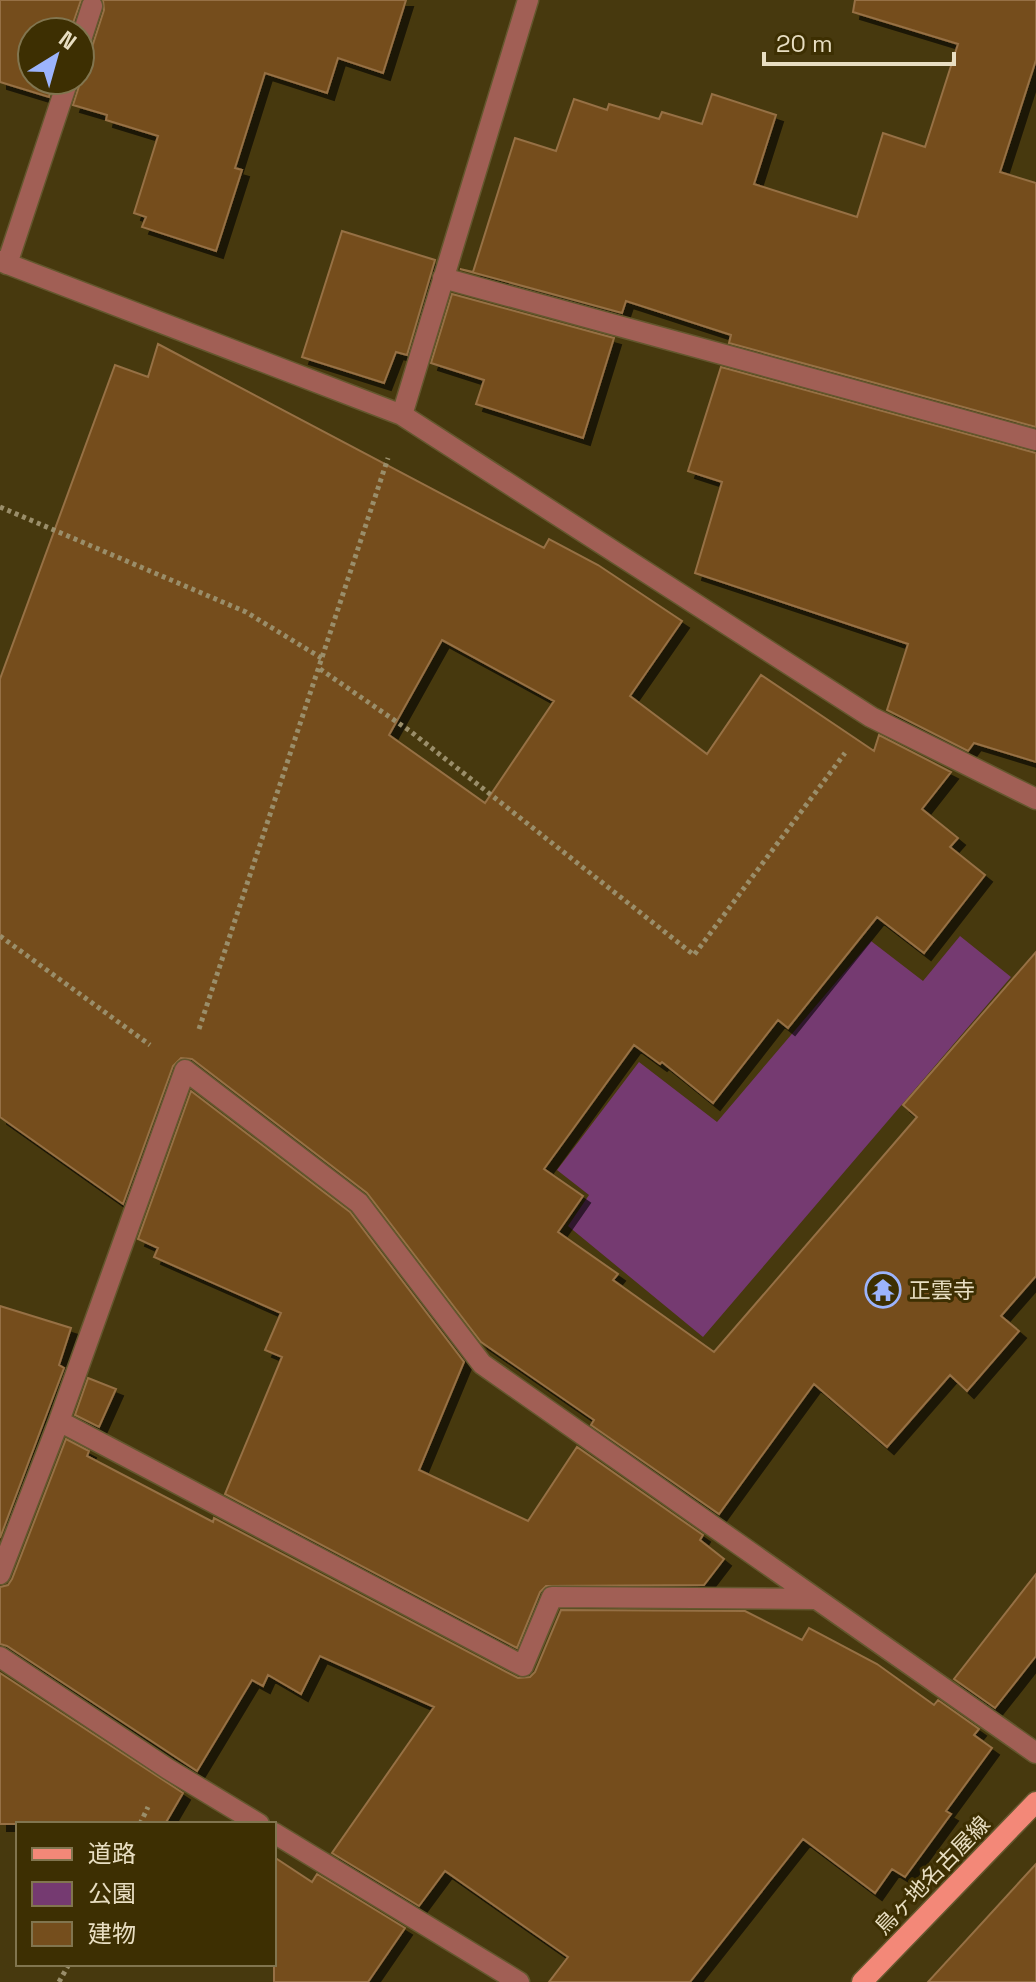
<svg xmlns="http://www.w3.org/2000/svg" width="1036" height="1982" font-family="'Space Grotesk','Noto Sans JP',sans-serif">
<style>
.green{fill:#753a71}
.building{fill:#754e1d;stroke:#967044;stroke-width:2;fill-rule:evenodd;filter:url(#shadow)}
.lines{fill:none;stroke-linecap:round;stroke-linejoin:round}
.minor-casing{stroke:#64572e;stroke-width:23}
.major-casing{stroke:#64572e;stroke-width:23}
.path{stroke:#9a8e6a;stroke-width:5;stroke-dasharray:4 4;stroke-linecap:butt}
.minor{stroke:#a15f55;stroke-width:20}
.major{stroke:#f38878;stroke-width:20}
.labels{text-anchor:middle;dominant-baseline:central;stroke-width:6;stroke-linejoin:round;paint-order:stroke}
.poi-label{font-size:22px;fill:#e8dec2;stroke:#3d2f02;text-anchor:start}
.street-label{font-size:22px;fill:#e8dec2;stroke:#3d2f02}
</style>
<defs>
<filter id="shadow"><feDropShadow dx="7" dy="7" stdDeviation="0" flood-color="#0009"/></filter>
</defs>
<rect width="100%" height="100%" fill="#47390e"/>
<path class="green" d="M960,936L1011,977L703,1337L568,1226L589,1195L557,1170L639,1062L717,1122L871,941L923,981Z"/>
<path class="building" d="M0,0H81L70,32H32V80H54L49,97L0,82Z
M103,0H406L383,73L338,58L327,93L265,73L235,168L242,170L216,251L142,227L146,217L134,213L158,136L106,120L107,115L73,105L80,83V56L88,53L92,47L104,10Z
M855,0H1036V60L1000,172L1036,183V427L729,343L731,335L626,301L622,313L460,269L473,272L515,138L556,151L574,99L607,110L609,104L659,119L662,112L702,124L712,94L776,115L754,184L857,217L883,133L925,147L958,44L853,12Z
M342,231L435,260L407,355L396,352L384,383L302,357Z
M452,294L614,338L583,438L476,404L484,380L431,363Z
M158,344L544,548L549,539L598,565L682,621L630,696L707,754L761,675L874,751L879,735L951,772L922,809L958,838L950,847L985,875L924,953L877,917L788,1028L778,1020L713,1103L662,1062L660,1064L634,1045L544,1169L583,1196L558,1232L618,1274L613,1280L714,1352L917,1117L903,1105L1036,952V1276L1001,1316L1019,1331L967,1391L950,1375L887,1447L814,1384L719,1514L591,1425L594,1420L481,1342L367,1193L192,1059L181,1058L173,1066L123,1204L0,1117V679L115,365L148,377ZM442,640L554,701L485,803L389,735Z
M721,367L1036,453V762L974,743L968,751L887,710L908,644L695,573L722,482L688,471Z
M191,1091L350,1212L464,1362L419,1470L528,1521L577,1447L703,1535L700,1540L724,1559L704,1585L546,1586L540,1592L517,1648L225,1494L282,1357L265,1350L281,1313L154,1257L158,1248L138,1239Z
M0,1306L71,1328L59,1365L64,1368L0,1538Z
M88,1378L116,1389L99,1427L75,1415Z
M66,1439L89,1451L87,1456L213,1522L214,1518L518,1678L530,1677L535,1672L561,1610L745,1611L802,1640L809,1628L877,1664L934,1705L938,1700L979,1729L974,1735L992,1748L946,1811L951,1814L905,1877L892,1869L875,1893L803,1839L690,1982H549L568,1957L445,1871L419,1906L332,1853L434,1707L320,1656L301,1694L268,1675L263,1686L252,1680L197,1771L7,1646L0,1644V1587L8,1585L12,1579Z
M1036,1574V1656L995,1708L954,1679Z
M0,1673L183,1793L165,1824H0Z
M274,1857L312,1882L317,1874L405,1928L368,1982H274Z
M1036,1864V1982H928Z"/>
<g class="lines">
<defs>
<path id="minor" d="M80,43L92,6
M0,261L402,415L871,717L1036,799
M7,264L68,80
M443,278L1036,440
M402,415L528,0
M59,1421L523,1666L552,1597L816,1599
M0,1574L59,1421L185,1070L359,1203L482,1364L1036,1753
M0,1657L168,1769L259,1824
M274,1833L519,1982"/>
<path id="major" d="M862,1982L1036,1802"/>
</defs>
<use href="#minor" class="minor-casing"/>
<use href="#major" class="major-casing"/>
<path class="path" d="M0,507L246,612L323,659
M320,669L410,731L694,955L845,753
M0,936L150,1045
M199,1029L388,458
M140,1824L148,1807
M59,1982L69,1964"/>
<use href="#minor" class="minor"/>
<use href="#major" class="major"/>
</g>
<defs>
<symbol id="temple-ring" viewBox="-11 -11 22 22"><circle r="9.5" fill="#3d2f02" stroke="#9cb4fd" stroke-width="1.5"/><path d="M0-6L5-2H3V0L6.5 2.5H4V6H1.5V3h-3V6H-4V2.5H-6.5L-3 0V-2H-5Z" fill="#9cb4fd"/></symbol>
</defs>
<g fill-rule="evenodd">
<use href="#temple-ring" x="863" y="1270" width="40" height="40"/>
</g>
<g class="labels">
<g class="poi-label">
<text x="909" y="1290">正雲寺</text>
</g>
<g class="street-label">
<text transform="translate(932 1875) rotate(-46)">鳥ヶ地名古屋線</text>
</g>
</g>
<rect x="16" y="1822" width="260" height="144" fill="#3d2f02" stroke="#81754f" stroke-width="2"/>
<rect x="32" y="1848" width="40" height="12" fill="#f38878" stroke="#81754f" stroke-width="2"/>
<text x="88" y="1862" font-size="24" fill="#e8dec2">道路</text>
<rect x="32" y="1882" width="40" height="24" fill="#753a71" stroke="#81754f" stroke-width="2"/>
<text x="88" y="1902" font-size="24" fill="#e8dec2">公園</text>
<rect x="32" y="1922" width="40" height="24" fill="#754e1d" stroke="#81754f" stroke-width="2"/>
<text x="88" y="1942" font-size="24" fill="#e8dec2">建物</text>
<g transform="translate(56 56) rotate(37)"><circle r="38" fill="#3d2f02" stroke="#81754f" stroke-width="2"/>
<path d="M0-6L14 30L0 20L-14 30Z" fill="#9cb4fd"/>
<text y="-12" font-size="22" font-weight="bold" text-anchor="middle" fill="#e8dec2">N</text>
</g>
<path d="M764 52v12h190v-12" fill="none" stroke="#e8dec2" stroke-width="4"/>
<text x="776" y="52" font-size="24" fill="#e8dec2" stroke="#3d2f02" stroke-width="6" paint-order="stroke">20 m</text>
</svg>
